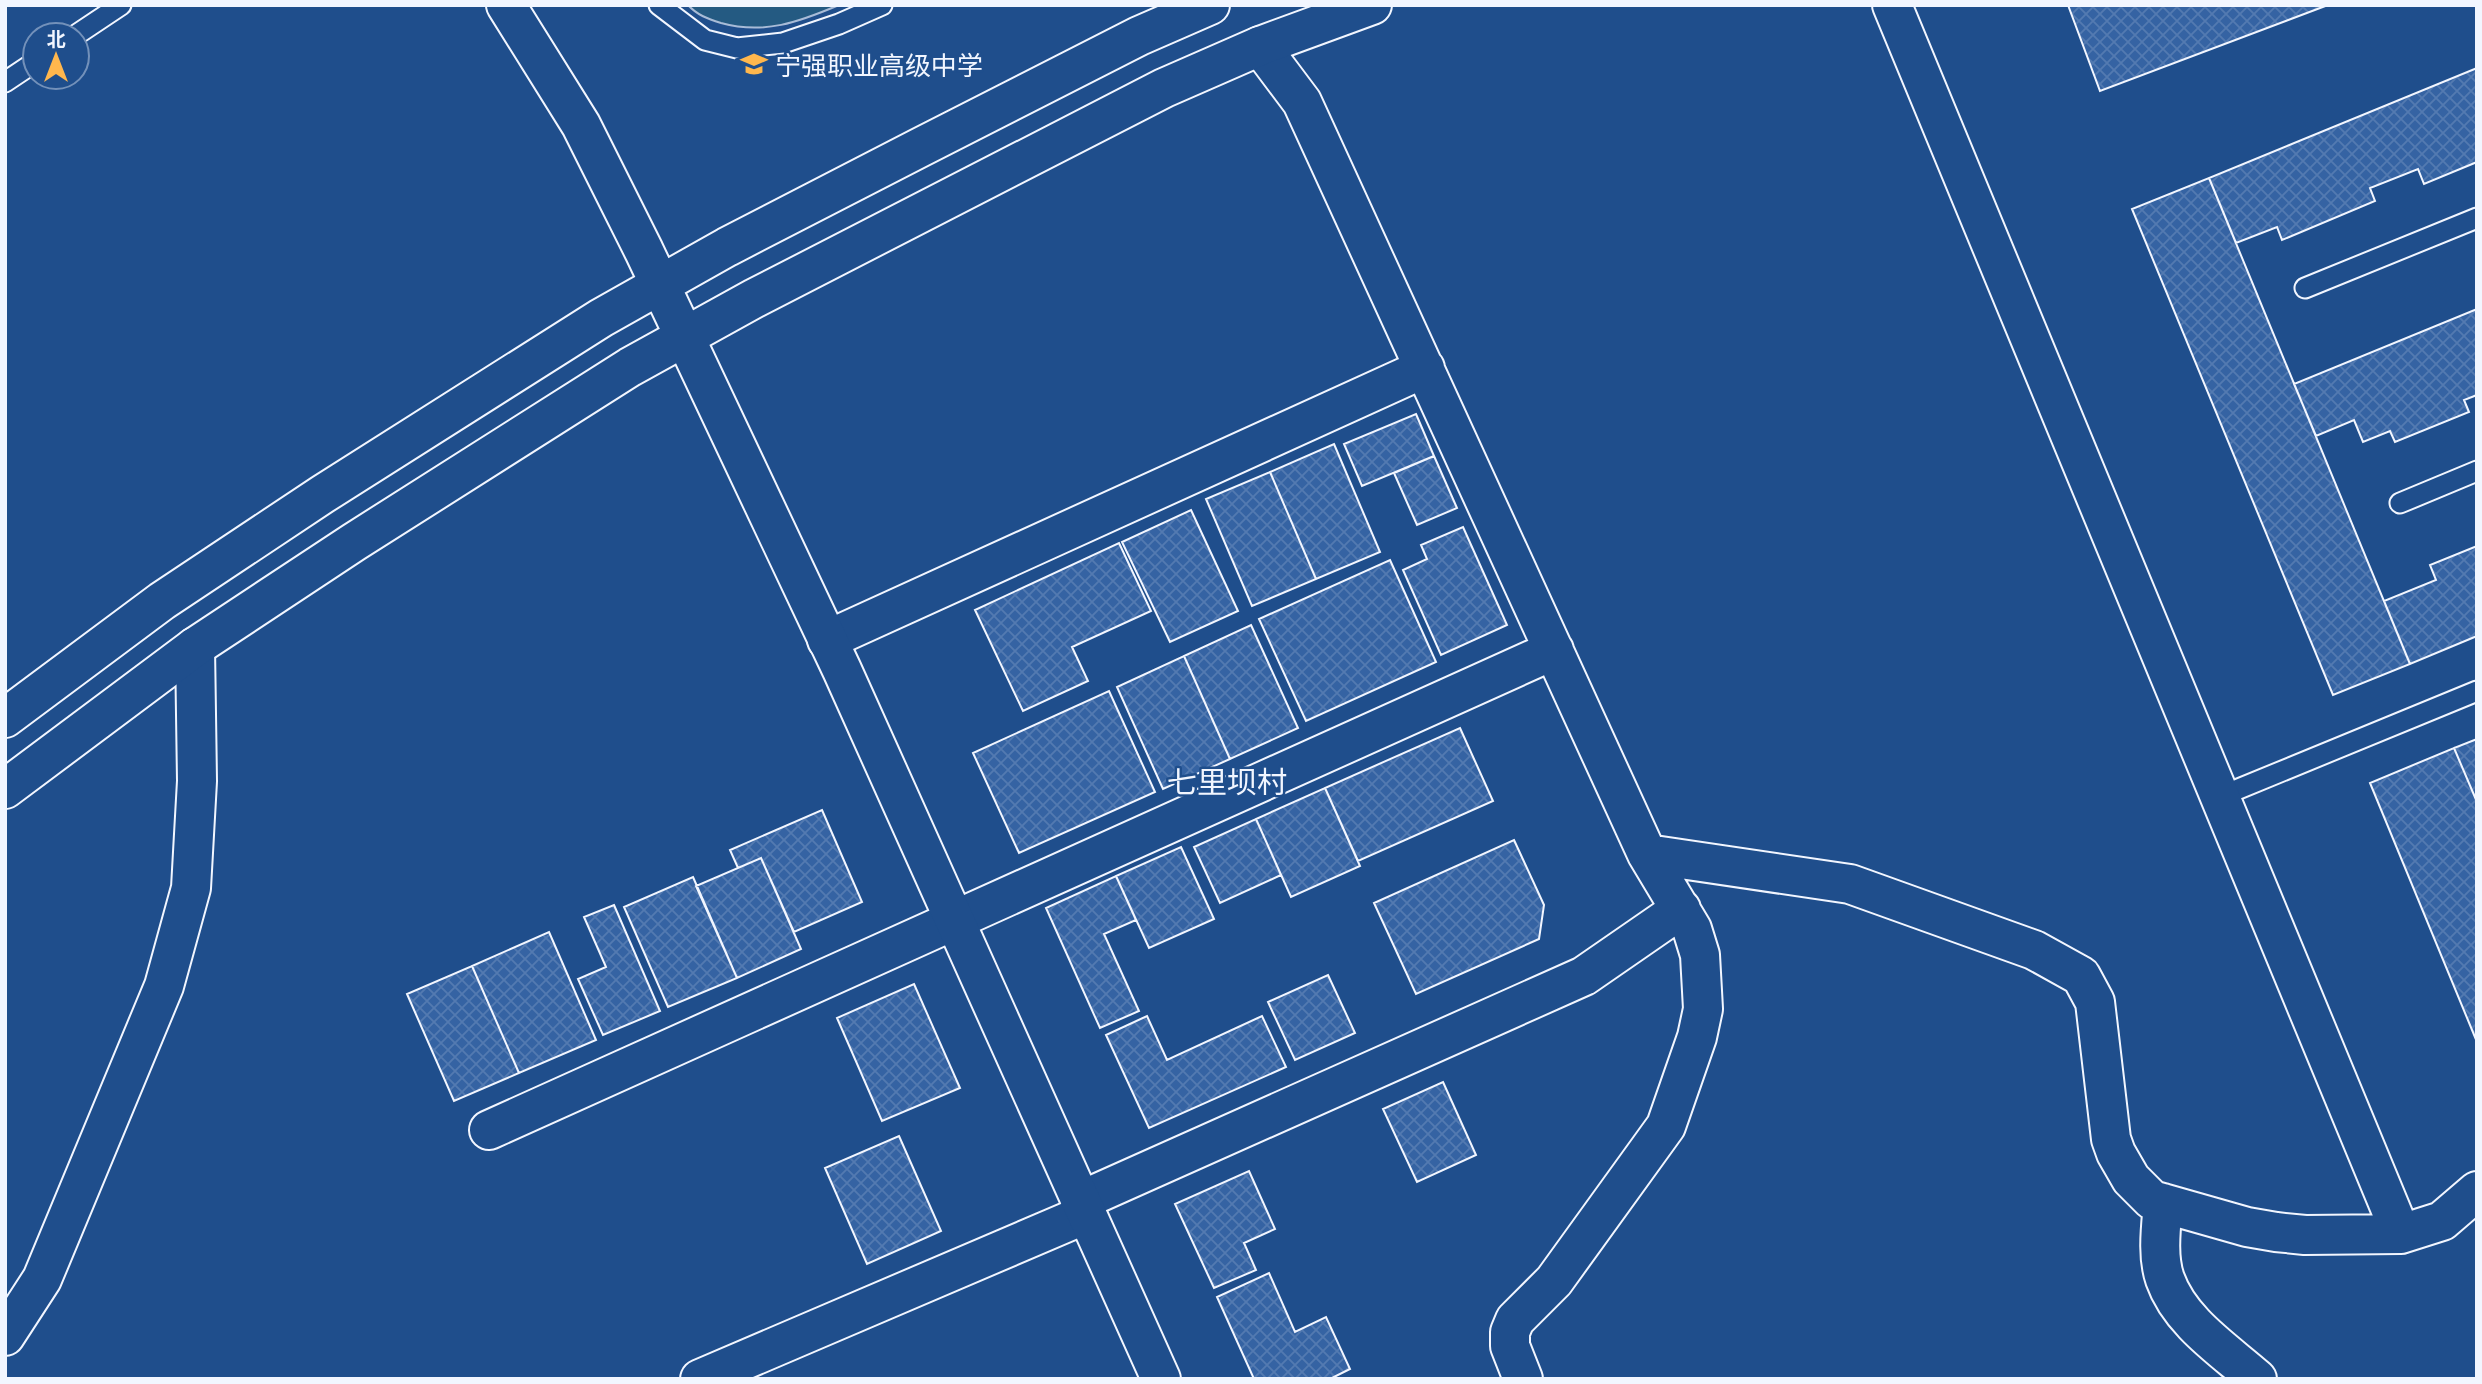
<svg xmlns="http://www.w3.org/2000/svg" width="2482" height="1384" font-family="'Exo 2','Noto Sans SC',sans-serif">
<style>
.green{fill:#245a82;stroke:#a8bbd7;stroke-width:2}
.building{fill:url(#building-cross-hatch);stroke:#f2f6ff;stroke-width:2}
.lines{fill:none;stroke-linecap:round;stroke-linejoin:round}
.lane-casing{stroke:#f2f6ff;stroke-width:23}
.street-casing{stroke:#f2f6ff;stroke-width:42}
.secondary-casing{stroke:#f2f6ff;stroke-width:42}
.lane{stroke:#1f4e8c;stroke-width:19}
.street{stroke:#1f4e8c;stroke-width:38}
.secondary{stroke:#1f4e8c;stroke-width:38}
.labels{text-anchor:middle;dominant-baseline:central;stroke-width:5;stroke-linejoin:round;paint-order:stroke}
.poi-label{font-size:26px;fill:#f2f6ff;stroke:#1f4e8c;text-anchor:start}
.quarter-label{font-size:30px;fill:#f2f6ff;stroke:#1f4e8c}
</style>
<defs>
<pattern id="building-cross-hatch" width="8" height="8" patternUnits="userSpaceOnUse" patternTransform="scale(1.75)"><rect width="8" height="8" fill="#3563a3"/><path d="M0 0l8 8M0 8l8-8" fill="none" stroke="#537ab1"/></pattern>
</defs>
<rect width="100%" height="100%" fill="#1f4e8c"/>
<path class="green" d="M688,5H839C799,22 764,35 721,23C708,19 697,15 688,5Z"/>
<path class="building" d="M2068,5H2328L2100,91Z
M2477,68V162L2424,184L2418,169L2370,188L2375,201L2282,240L2277,227L2236,243L2209,178Z
M2209,178L2410,664L2333,695L2132,209Z
M2477,309V395L2464,400L2469,412L2395,442L2390,431L2363,442L2354,420L2316,436L2294,384Z
M1416,414L1434,456L1362,486L1344,444Z
M1334,444L1380,552L1316,579L1270,472Z
M1434,456L1457,508L1417,525L1394,473Z
M1270,472L1316,579L1252,606L1206,499Z
M1191,510L1238,611L1170,642L1122,542Z
M1463,527L1507,625L1441,655L1403,570L1427,559L1421,545Z
M1119,543L1151,611L1072,647L1088,681L1023,711L975,610Z
M2477,546V636L2410,664L2384,601L2436,580L2430,565Z
M1390,560L1436,662L1306,721L1259,619Z
M1251,625L1298,728L1230,759L1184,656Z
M1184,656L1230,759L1163,789L1117,687Z
M1109,691L1155,792L1019,853L973,753Z
M1460,728L1493,801L1358,861L1325,788Z
M2477,739V802L2454,748Z
M2454,748L2477,802V1042L2370,783Z
M1325,788L1360,866L1291,897L1256,819Z
M822,810L862,902L794,932L761,858L738,868L730,850Z
M1256,819L1281,875L1220,903L1194,847Z
M1514,840L1544,905L1539,939L1416,994L1374,903Z
M1181,847L1214,919L1149,948L1116,876Z
M761,858L801,949L737,978L696,886Z
M1116,876L1136,920L1104,934L1139,1011L1100,1028L1046,908Z
M693,877L737,978L668,1007L624,907Z
M614,905L660,1011L603,1035L578,979L606,967L584,917Z
M549,932L596,1040L519,1073L472,966Z
M472,966L519,1073L454,1101L407,994Z
M1328,975L1355,1033L1295,1060L1268,1002Z
M914,984L960,1088L882,1121L837,1018Z
M1147,1016L1167,1060L1262,1016L1286,1067L1149,1128L1106,1035Z
M1443,1082L1476,1155L1417,1182L1383,1109Z
M899,1136L941,1231L867,1264L825,1168Z
M1249,1171L1275,1229L1244,1243L1256,1270L1214,1288L1175,1204Z
M1269,1273L1295,1332L1326,1317L1350,1369L1330,1379H1254L1217,1297Z"/>
<g class="lines">
<defs>
<path id="lane" d="M659,5L705,40L737,48L783,43L839,24L882,5
M76,35L121,5
M5,82L35,62
M2305,288L2477,218
M2400,503L2477,471
M2219,797L2477,691"/>
<path id="street" d="M1892,5L2401,1234
M1260,46L1302,102L1647,854L1692,929L1700,955L1703,1009L1697,1037L1666,1126L1554,1281L1515,1320L1510,1332V1346L1523,1379
M827,640L1425,368
M1647,854L1850,884L2034,950L2081,976L2095,1002L2111,1139L2116,1153L2131,1179L2152,1200L2247,1227L2276,1232L2305,1235L2401,1234L2442,1221L2477,1191
M489,1130L1554,650
M1080,1201L1584,976L1681,909
M2163,1203C2161,1227 2157,1256 2165,1279C2180,1322 2224,1350 2257,1379
M5,1336L42,1279L164,986L191,888L197,781L195,647
M700,1379L1086,1214"/>
<path id="secondary" d="M506,5L581,125L644,251L842,670L1161,1379
M5,718L162,601L323,494L601,318L727,247L921,147L1139,36L1210,5
M5,789L195,647L354,542L630,367L755,298L1164,88L1260,46L1372,5"/>
</defs>
<use href="#lane" class="lane-casing"/>
<use href="#street" class="street-casing"/>
<use href="#secondary" class="secondary-casing"/>
<use href="#lane" class="lane"/>
<use href="#street" class="street"/>
<use href="#secondary" class="secondary"/>
</g>
<defs>
<symbol id="school-bare" viewBox="-9 -9 18 18"><path d="M0-5L7-2L0 1L-7-2ZM-4 1L0 2.5L4 1V4Q0 6-4 4Z" fill="#ffb74d" stroke="#1f4e8c" stroke-width="2.5" paint-order="stroke"/></symbol>
</defs>
<g fill-rule="evenodd">
<use href="#school-bare" x="735" y="45" width="38" height="38"/>
</g>
<g class="labels">
<g class="poi-label">
<text x="775" y="64">宁强职业高级中学</text>
</g>
<g class="quarter-label">
<text x="1227" y="781">七里坝村</text>
</g>
</g>
<rect width="2482" height="1384" fill="none" stroke="#f2f6ff" stroke-width="14"/>
<g transform="translate(56 56)"><circle r="33" fill="#1f4e8c" stroke="#7391ba" stroke-width="2"/>
<path d="M0-5L12 26L0 18L-12 26Z" fill="#ffb74d"/>
<text y="-10" font-size="19" font-weight="bold" text-anchor="middle" fill="#f2f6ff">北</text>
</g>
</svg>
